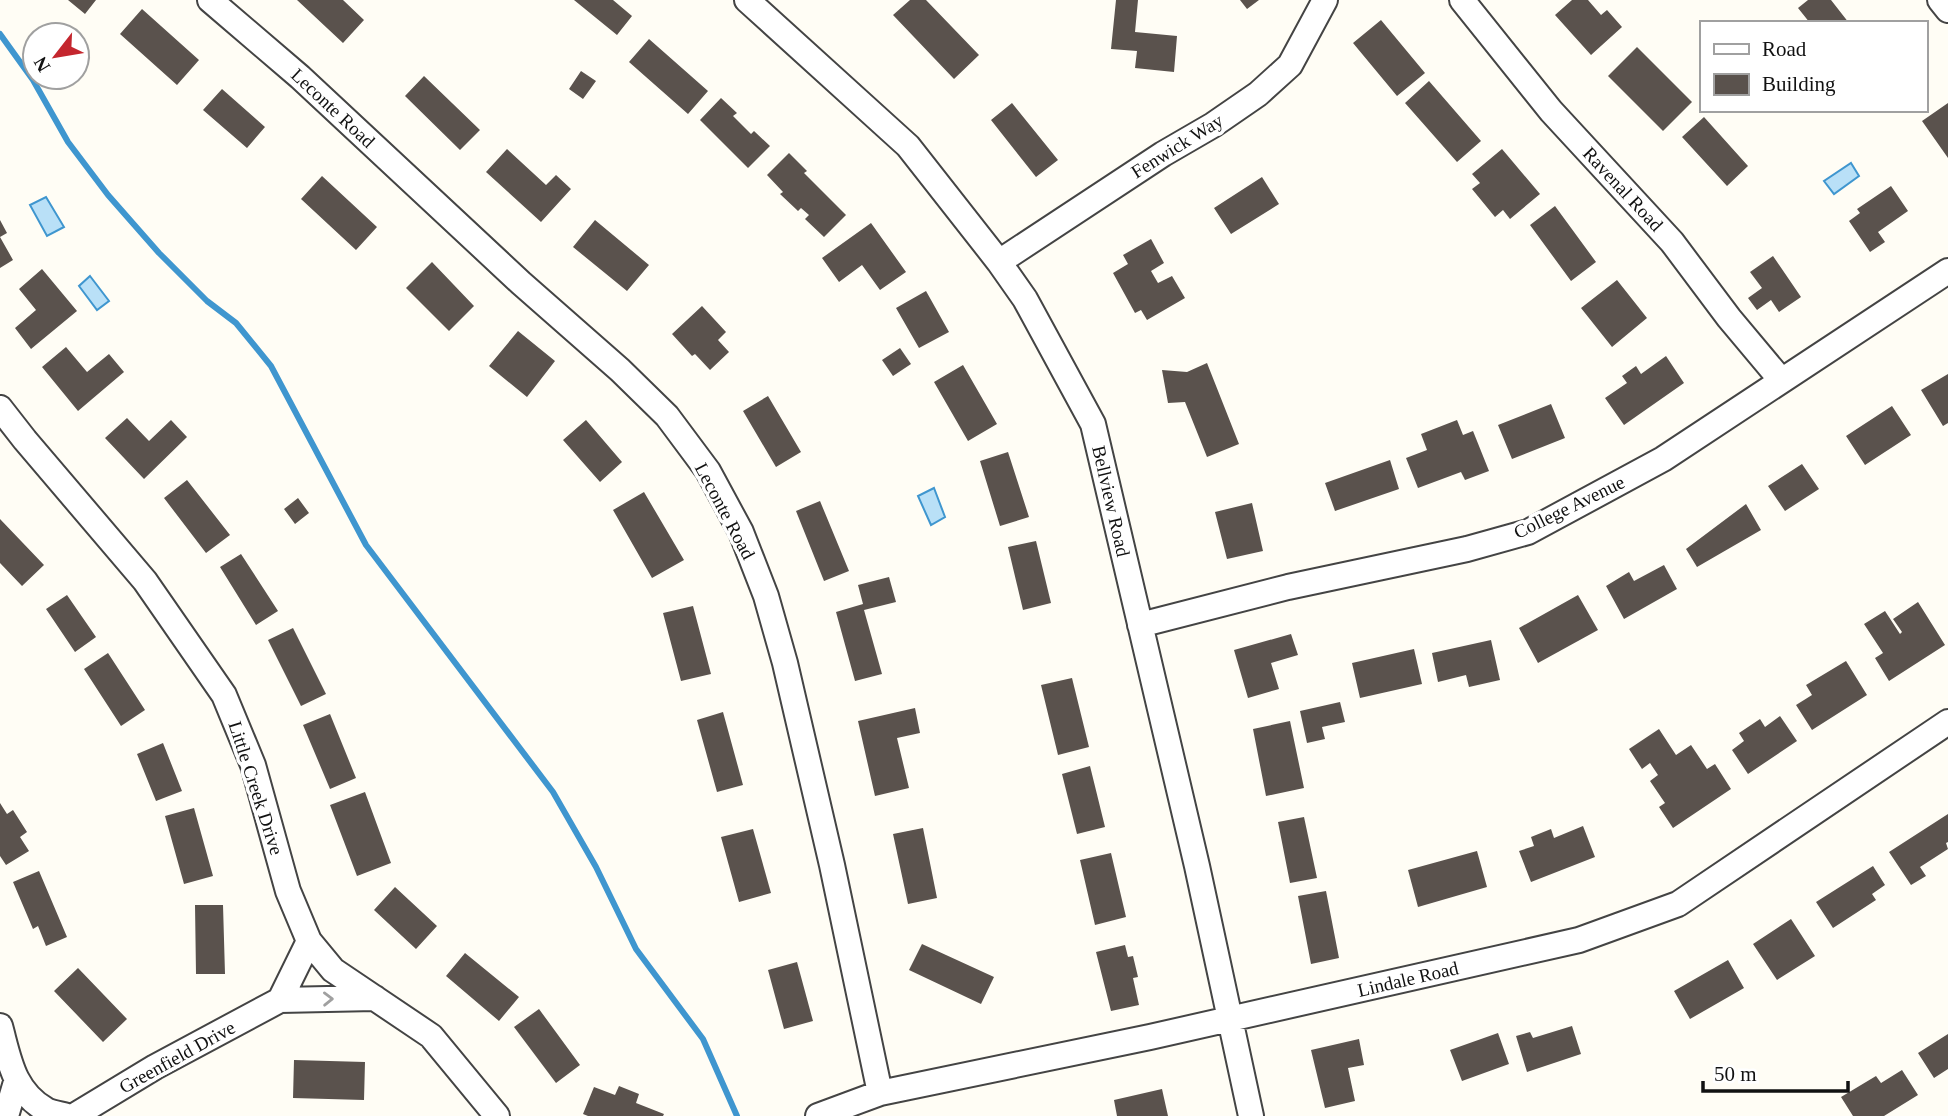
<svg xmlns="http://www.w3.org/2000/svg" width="1948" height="1116" font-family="Georgia,serif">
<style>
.water{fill:#b9e0f7;stroke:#3f96cf;stroke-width:2}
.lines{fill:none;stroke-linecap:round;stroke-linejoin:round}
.stream{stroke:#3f96cf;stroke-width:6}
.building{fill:#5a524d}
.minor-casing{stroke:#444;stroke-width:28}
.minor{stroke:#fff;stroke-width:24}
.oneway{stroke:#a0a0a0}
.labels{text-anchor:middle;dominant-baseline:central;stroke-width:7;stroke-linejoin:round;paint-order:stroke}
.street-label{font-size:19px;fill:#111;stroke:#fff}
</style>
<rect width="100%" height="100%" fill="#fffdf5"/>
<path class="water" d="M1851,163L1859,176L1834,194L1824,181Z
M46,197L64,227L47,236L30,205Z
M90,276L109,301L97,310L79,286Z
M934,488L945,517L931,525L918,496Z"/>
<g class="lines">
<path class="stream" d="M0,34L33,80L68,142L108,195L159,253L207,301L236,323L271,366L366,545L553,792L596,867L636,949L703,1039L737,1116"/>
</g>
<path class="building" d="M68,0H96L85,14Z
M297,0H343L364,20L343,43Z
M574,0H613L632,16L617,35Z
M910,0H926L979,55L954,79L893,15Z
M1116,0H1138L1135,32L1177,36L1174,72L1135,68L1137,51L1111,49Z
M1240,0H1259L1247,9Z
M1572,0H1588L1601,15L1607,10L1622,27L1591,55L1555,15Z
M1808,0H1831L1849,23H1810L1798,8Z
M142,9L199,60L177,85L120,34Z
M1381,20L1425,73L1397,96L1353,43Z
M649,39L708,91L688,114L629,62Z
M1637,47L1692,102L1663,131L1608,76Z
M581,71L596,81L583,99L569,89Z
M424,76L480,130L460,150L405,96Z
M1429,81L1481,141L1457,162L1405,103Z
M222,89L265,127L247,148L203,110Z
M721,98L737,113L733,116L751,134L754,131L770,146L748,168L700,120Z
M1012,103L1058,160L1036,177L991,120Z
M1948,103V158L1922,121Z
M1704,117L1748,166L1727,186L1682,137Z
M507,149L546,185L556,175L571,189L541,222L486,172Z
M1502,149L1540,194L1510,219L1503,210L1495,217L1472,189L1480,183L1472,174Z
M789,153L807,171L804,173L846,215L824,237L805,219L809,215L801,208L798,211L780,194L783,192L767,175Z
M322,176L377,227L356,250L301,199Z
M1262,177L1279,204L1231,234L1214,208Z
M1891,186L1908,211L1878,232L1885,242L1870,252L1849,221L1860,213L1857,209Z
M1555,206L1596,262L1571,281L1530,225Z
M0,220L7,233L0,237L13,260L0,268Z
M595,220L649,265L627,291L573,247Z
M871,223L906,272L880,290L862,265L839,282L822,258Z
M1151,239L1164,263L1151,271L1158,283L1172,276L1185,298L1147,320L1141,310L1135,313L1113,273L1128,264L1123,255Z
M1773,256L1801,297L1779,312L1771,300L1757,310L1748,298L1762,288L1750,272Z
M432,262L474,306L449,331L406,288Z
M42,269L77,311L31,349L15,328L36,310L19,289Z
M1617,280L1647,318L1612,347L1581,308Z
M926,291L949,332L919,348L896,308Z
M702,306L726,332L718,340L729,352L710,370L695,354L692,356L672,334Z
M518,331L555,361L527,397L489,366Z
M66,347L87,372L109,354L124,372L78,411L42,367Z
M900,348L911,364L893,376L882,360Z
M1666,356L1684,383L1624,425L1605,398L1627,383L1622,376L1636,366L1641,374Z
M1207,363L1239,444L1207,457L1185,402L1168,403L1162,370L1187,372Z
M963,365L997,424L968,441L934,382Z
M1948,374V423L1943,426L1921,390Z
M768,396L801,452L776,467L743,411Z
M1551,404L1565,438L1512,459L1498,425Z
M1892,406L1911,435L1865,465L1846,436Z
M127,418L149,441L171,420L187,437L144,479L105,438Z
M586,420L622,462L600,482L563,440Z
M1457,420L1463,435L1473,431L1489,471L1465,480L1461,472L1418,488L1406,458L1427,450L1421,434Z
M1008,452L1029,517L1000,526L980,461Z
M1390,460L1399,489L1335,511L1325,483Z
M1802,464L1819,489L1785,511L1768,486Z
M187,480L230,535L206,553L164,498Z
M644,492L684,560L652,578L613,510Z
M298,498L309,513L295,524L284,509Z
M820,501L849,571L824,581L796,511Z
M1252,503L1263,551L1227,559L1215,512Z
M1746,504L1761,530L1697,567L1686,549Z
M0,519L44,565L22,586L0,563Z
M1036,541L1051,603L1023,610L1008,547Z
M241,554L278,611L256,625L220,567Z
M1664,565L1677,589L1624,619L1606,586L1629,572L1634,581Z
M889,577L896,602L864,610L882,674L855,681L836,612L863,604L858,585Z
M67,595L96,637L75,652L46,609Z
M1578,595L1598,630L1538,663L1519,628Z
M1918,602L1945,645L1889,681L1875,658L1883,653L1864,624L1885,611L1900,634L1902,632L1893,619Z
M693,606L711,674L681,681L663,613Z
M293,628L326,694L301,706L268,640Z
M1291,634L1298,655L1271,663L1279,689L1248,698L1234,650Z
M1491,640L1500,680L1469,687L1466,675L1438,682L1432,653Z
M1414,649L1422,684L1360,698L1352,663Z
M108,653L145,710L121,726L84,669Z
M1846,661L1867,695L1812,730L1796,705L1812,695L1806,685Z
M1072,678L1089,747L1058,755L1041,685Z
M1340,702L1345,722L1322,727L1325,739L1307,743L1300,711Z
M915,708L920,733L897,738L909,788L875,796L858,721Z
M723,712L743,785L717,792L697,720Z
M330,714L356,778L330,789L303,725Z
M1780,716L1797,741L1748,774L1732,750L1744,741L1739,733L1760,719L1765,727Z
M1290,721L1304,788L1266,796L1253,729Z
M1659,729L1676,755L1691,745L1707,769L1715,764L1731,789L1673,828L1659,807L1665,803L1650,781L1658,775L1650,763L1642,769L1629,749Z
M163,743L182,791L156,801L137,754Z
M1090,766L1105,827L1077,834L1062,774Z
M365,792L391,863L357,876L330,805Z
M0,803L7,814L13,810L27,832L20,837L29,851L6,865L0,856Z
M194,808L213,876L184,884L165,816Z
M1948,814V842L1946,843L1948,849L1920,867L1926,876L1911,885L1889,852Z
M1304,817L1317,878L1290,883L1278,822Z
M1583,826L1595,857L1531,882L1519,851L1534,846L1531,837L1551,829L1554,838Z
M923,828L937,898L908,904L893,834Z
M753,829L771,893L739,902L721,837Z
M1477,851L1487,887L1418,907L1408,870Z
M1111,853L1126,917L1095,925L1080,860Z
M1873,866L1885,885L1872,894L1876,900L1833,928L1816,902Z
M39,871L67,937L46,946L38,926L33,929L13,882Z
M395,887L437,926L416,949L374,910Z
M1326,891L1339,958L1311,964L1298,896Z
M195,905H223L225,974H196Z
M1791,919L1815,956L1777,980L1753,944Z
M922,944L994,977L981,1004L909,970Z
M1125,945L1128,957L1133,956L1138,977L1133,978L1139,1005L1111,1011L1096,952Z
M465,953L519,997L499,1021L446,976Z
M1728,960L1744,988L1690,1019L1674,991Z
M797,962L813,1021L784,1029L768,970Z
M78,968L127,1019L103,1042L54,991Z
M539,1009L580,1065L556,1083L514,1027Z
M1572,1026L1581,1054L1527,1072L1516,1036L1530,1032L1533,1038Z
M1498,1033L1509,1064L1462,1081L1450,1050Z
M1948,1034V1069L1934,1078L1918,1053Z
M1359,1039L1364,1065L1348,1068L1355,1101L1325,1108L1311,1050Z
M294,1060L365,1062L364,1100L293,1098Z
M1902,1070L1918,1095L1884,1116H1853L1841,1097L1876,1076L1881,1083Z
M619,1086L639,1094L636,1103L664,1114L663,1116H588L583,1114L594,1087L615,1095Z
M1162,1089L1168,1116H1117L1114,1100Z"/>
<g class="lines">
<defs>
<path id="minor" d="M210,0L300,77L521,283L620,370L667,416L708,471L741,532L766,596L785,663L832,865L880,1093
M747,0L908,146L999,262L1025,299L1093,424L1197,866L1251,1116
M1462,0L1551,111L1672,242L1729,318L1781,380
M1940,0L1948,10
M999,262L1163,154L1213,125L1258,94L1290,65L1325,0
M0,408L25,440L145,581L224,695L253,765L288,891L309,941L333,970L431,1036L497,1116
M1140,625L1288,587L1467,549L1528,532L1663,459L1948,271
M280,1000L309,941
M0,1026C9,1059 13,1091 46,1110C52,1113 60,1114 67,1116
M6,1116L16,1082
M74,1116L155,1067L280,1000L375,998
M818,1116L880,1093L1150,1037L1579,940L1678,904L1948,722"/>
</defs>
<use href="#minor" class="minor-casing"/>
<use href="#minor" class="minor"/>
</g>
<defs><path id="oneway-chevron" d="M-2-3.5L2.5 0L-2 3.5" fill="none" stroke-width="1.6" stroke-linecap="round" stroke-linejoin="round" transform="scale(1.75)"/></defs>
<use class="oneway" href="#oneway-chevron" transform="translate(328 999) rotate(-1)"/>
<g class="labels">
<g class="street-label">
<text transform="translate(333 108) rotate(43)">Leconte Road</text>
<text transform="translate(1177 146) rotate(-32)">Fenwick Way</text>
<text transform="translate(1623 189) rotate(47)">Ravenal Road</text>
<text transform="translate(1111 501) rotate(77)">Bellview Road</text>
<text transform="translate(1569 507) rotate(-26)">College Avenue</text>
<text transform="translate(725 511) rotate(62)">Leconte Road</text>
<text transform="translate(256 788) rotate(72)">Little Creek Drive</text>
<text transform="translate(1408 979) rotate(-13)">Lindale Road</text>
<text transform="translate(177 1057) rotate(-29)">Greenfield Drive</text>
</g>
</g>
<rect x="1700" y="21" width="228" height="91" fill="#ffffff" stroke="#a0a0a0" stroke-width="2"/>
<rect x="1714" y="44" width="35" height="10" fill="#ffffff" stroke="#a0a0a0" stroke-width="2"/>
<text x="1762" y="56" font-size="21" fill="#111111">Road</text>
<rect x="1714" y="74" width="35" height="21" fill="#5a524d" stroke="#a0a0a0" stroke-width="2"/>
<text x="1762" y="91" font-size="21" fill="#111111">Building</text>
<g transform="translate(56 56) rotate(239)"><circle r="33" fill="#ffffff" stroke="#a0a0a0" stroke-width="2"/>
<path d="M0-5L12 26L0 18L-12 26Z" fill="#c4262e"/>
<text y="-10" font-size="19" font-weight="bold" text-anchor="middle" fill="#111111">N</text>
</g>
<path d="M1703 1081v10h145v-10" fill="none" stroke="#111111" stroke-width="3.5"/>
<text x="1714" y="1081" font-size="21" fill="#111111" stroke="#ffffff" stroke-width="5" paint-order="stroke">50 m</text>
</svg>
